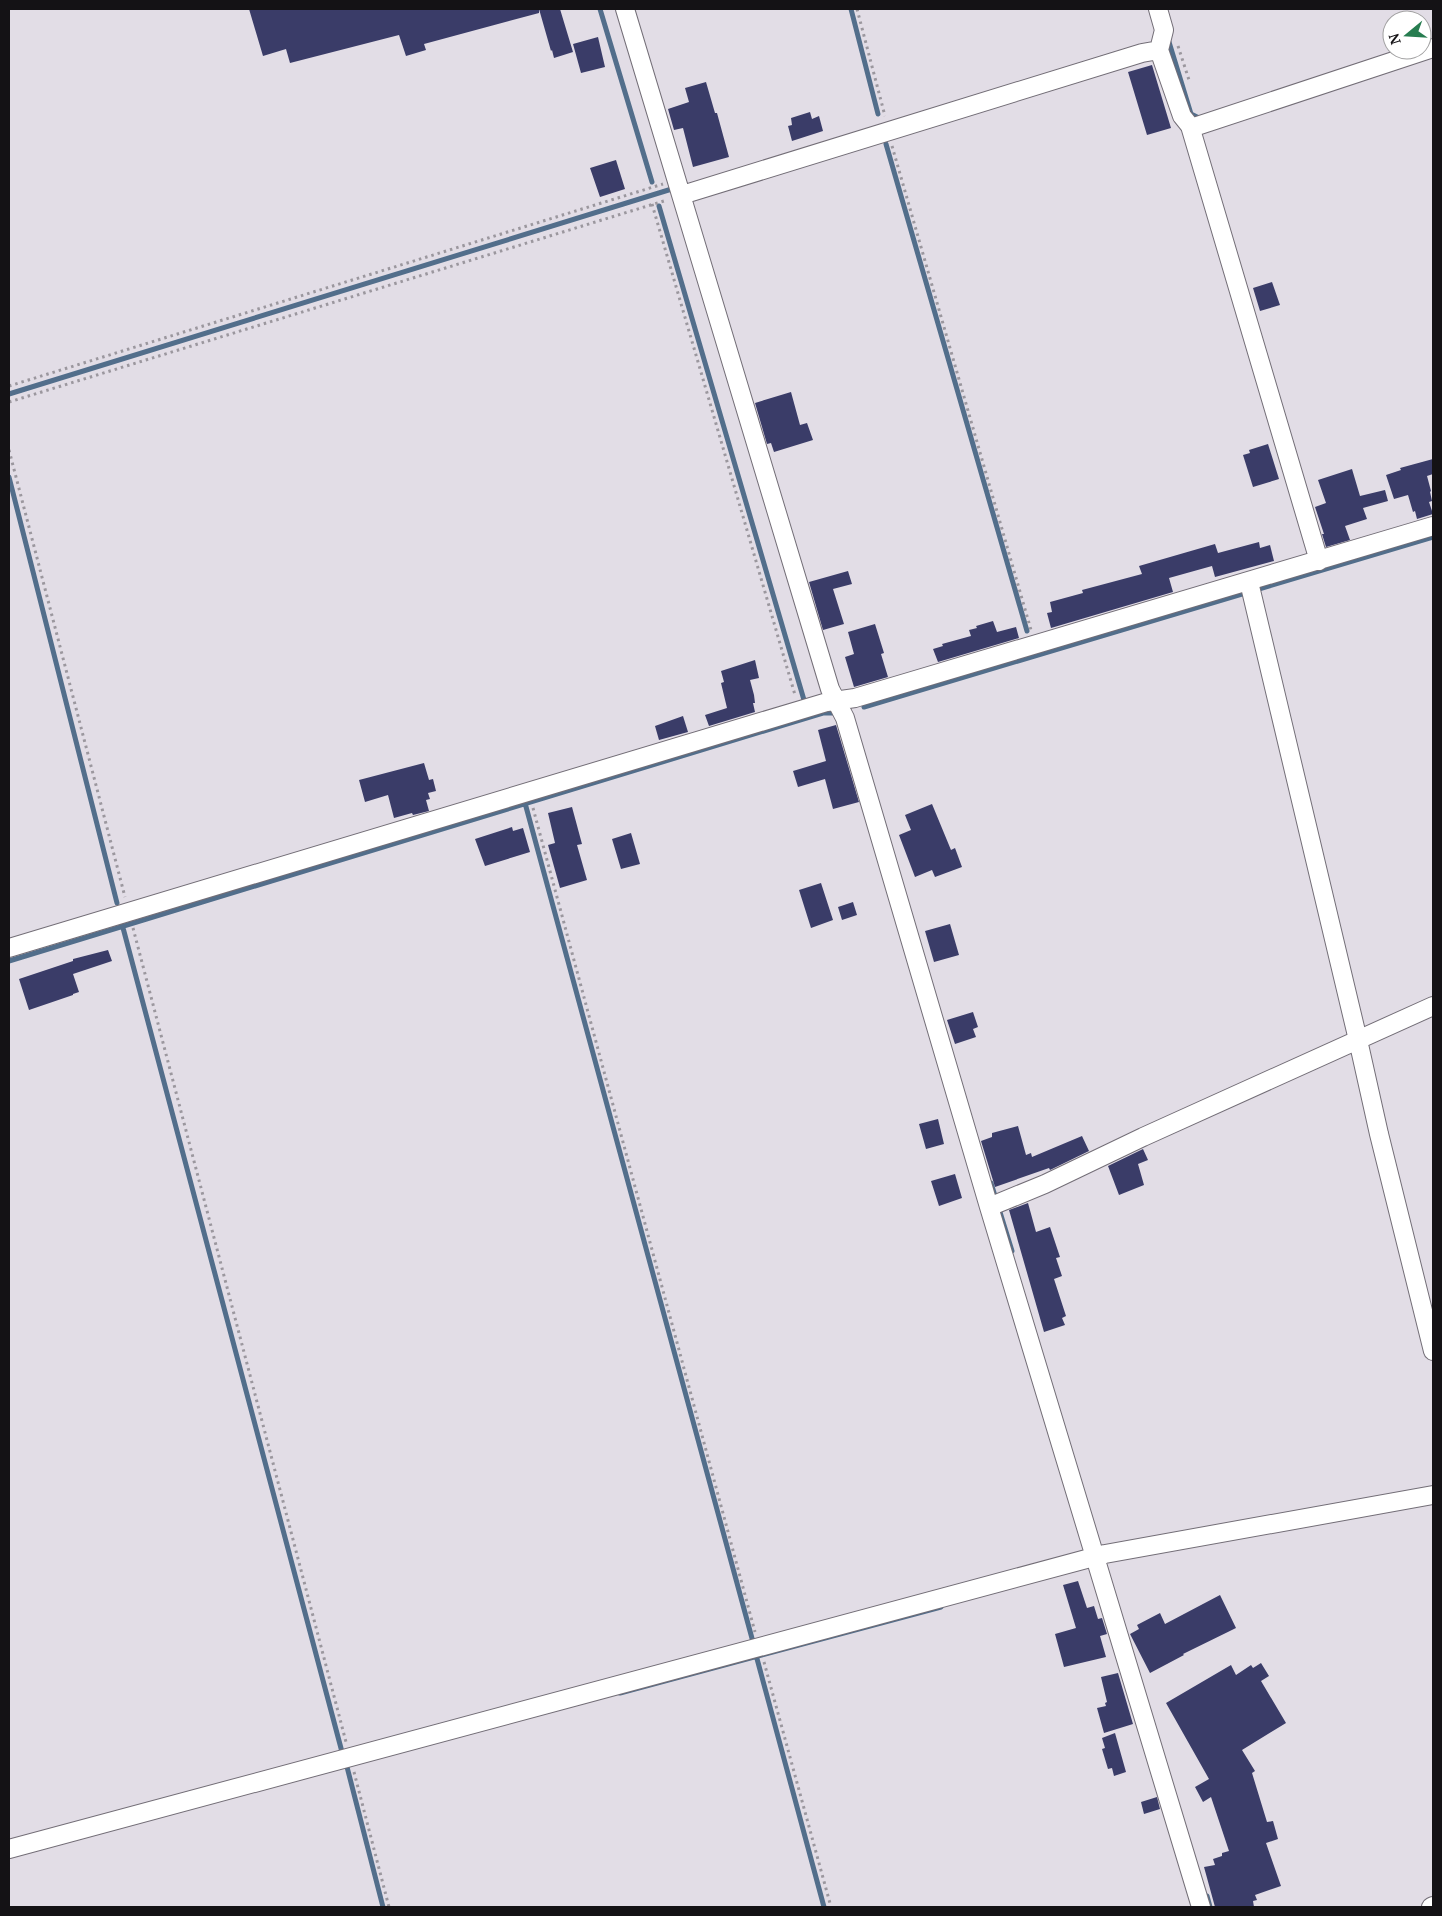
<svg xmlns="http://www.w3.org/2000/svg" width="1442" height="1916" font-family="'PT Serif',serif">
<style>
.lines{fill:none;stroke-linecap:round;stroke-linejoin:round}
.stream{stroke:#526e8b;stroke-width:5}
.building{fill:#3a3c68}
.minor-casing{stroke:#736e77;stroke-width:20}
.path{stroke:#9b979e;stroke-width:3;stroke-dasharray:2.5 4;stroke-linecap:butt}
.minor{stroke:#fff;stroke-width:18}
</style>
<rect width="100%" height="100%" fill="#e2dde6"/>
<g class="lines">
<path class="stream" d="M600,9L652,182
M851,9L878,114
M1164,43L1169,42L1191,114L1199,118L1202,117
M886,144L1027,631
M659,206L804,700
M9,394L675,188
M9,477L117,903
M864,707L1433,537
M525,803L753,1642
M122,924L342,1752
M9,961L823,713H835
M991,1183L1012,1251
M756,1655L824,1907
M620,1693L941,1607
M346,1763L383,1907
M1207,1896L1210,1907"/>
</g>
<path class="building" d="M249,9H560L573,52L554,58L552,50L551,51L539,9V13L424,44L426,50L406,56L399,35L290,63L286,49L263,56Z
M598,37L605,67L581,73L573,44Z
M1152,65L1171,128L1147,135L1128,72Z
M706,82L715,113H717L729,157L693,167L683,128L674,130L668,109L689,102L685,88Z
M810,112L812,119L819,116L823,131L792,141L788,126L792,125L791,118Z
M616,160L625,189L600,197L590,168Z
M1272,282L1280,305L1260,311L1253,288Z
M791,392L800,425L807,423L813,440L774,452L771,443L767,444L755,403Z
M1268,444L1279,479L1253,487L1243,455L1250,453L1249,450Z
M1433,459V474L1427,476L1431,491L1430,492L1432,501L1429,502L1433,514L1417,519L1415,511L1413,512L1408,495L1394,499L1386,475L1401,470L1400,468Z
M1352,469L1360,496L1385,490L1388,501L1363,508L1367,519L1345,526L1350,540L1326,547L1322,534H1324L1315,507L1326,503L1318,480Z
M1259,542L1260,548L1270,545L1274,561L1215,577L1212,566L1169,578L1173,592L1051,628L1047,613L1052,612L1050,602L1083,593L1082,590L1142,574L1139,566L1215,544L1218,553Z
M848,571L852,584L833,589L844,624L823,630L809,582Z
M993,621L997,632L1016,627L1019,638L938,662L933,649L943,646L942,644L971,636L969,630L977,628L976,626Z
M875,624L884,653L881,654L888,677L854,687L845,657L854,654L848,632Z
M755,660L759,678L750,680L754,695L755,703H753L755,712L709,726L705,715L727,708L721,683L724,682L721,671Z
M683,716L688,732L659,740L655,726Z
M836,725L859,802L833,809L825,779L798,787L793,771L826,761L818,730Z
M424,763L429,780L433,779L436,791L428,793L430,799L426,800L429,811L413,815L412,813L394,818L388,795L365,802L359,780Z
M932,804L951,850L955,848L962,867L935,877L932,870L915,877L899,835L911,830L905,815Z
M572,807L582,844L577,845L587,880L560,888L548,845L555,843L548,813Z
M512,827L513,831L523,828L530,852L485,866L475,839Z
M631,833L640,864L621,869L612,839Z
M821,883L833,920L811,928L799,890Z
M853,902L857,915L842,920L838,907Z
M950,924L959,955L934,962L925,931Z
M108,950L112,961L73,974L79,992L73,994V995L29,1010L19,979L73,961V959Z
M973,1012L978,1027L973,1029L976,1037L955,1044L947,1020Z
M938,1119L944,1144L926,1149L919,1124Z
M1018,1126L1026,1155L1031,1153L1032,1157L1082,1136L1089,1151L1050,1170L1049,1168L995,1187L981,1141L992,1137V1133Z
M1143,1149L1148,1160L1138,1164L1144,1185L1119,1195L1108,1166Z
M955,1174L962,1198L939,1206L931,1181Z
M1028,1203L1036,1232L1050,1227L1060,1257L1056,1258L1062,1276L1054,1279L1066,1316L1062,1318L1065,1325L1044,1332L1009,1210Z
M1078,1581L1087,1608L1094,1606L1098,1619L1102,1618L1107,1634L1100,1636L1106,1657L1064,1667L1055,1634L1076,1628L1063,1585Z
M1220,1595L1236,1628L1183,1654L1184,1655L1150,1673L1130,1634L1139,1629L1137,1625L1160,1613L1165,1624Z
M1261,1663L1269,1676L1261,1681L1286,1723L1242,1750L1255,1771L1252,1773L1267,1822L1273,1821L1278,1839L1266,1843L1281,1886L1255,1895L1257,1900L1253,1901L1254,1907H1215L1204,1867L1215,1865L1213,1859L1222,1856V1853L1229,1851L1211,1797L1203,1802L1195,1787L1209,1779L1166,1703L1231,1665L1236,1675L1251,1665L1253,1668Z
M1118,1673L1133,1724L1104,1733L1097,1708L1106,1706L1105,1703L1107,1702L1101,1677Z
M1115,1733L1126,1772L1114,1776L1112,1768L1108,1769L1102,1749L1105,1748L1102,1738Z
M1157,1797L1160,1809L1144,1814L1141,1802Z"/>
<g class="lines">
<defs>
<path id="minor" d="M625,9L830,689L845,718L989,1207L1201,1907
M1158,9L1164,30L1159,50L1182,116L1190,126L1319,561
M1190,126L1194,127L1433,48
M682,195L1142,53L1159,50
M1249,582L1358,1040L1379,1134L1433,1351
M9,948L827,702L855,698L1433,526
M989,1207L1045,1184L1143,1137L1433,1006
M9,1849L1105,1554L1433,1495
M1431,1907L1433,1906"/>
</defs>
<use href="#minor" class="minor-casing"/>
<path class="path" d="M857,9L885,116
M1178,46L1189,80
M892,146L1031,630
M652,204L795,695
M9,386L663,184
M9,402L667,200
M9,450L125,897
M533,808L755,1632
M133,928L346,1742
M764,1662L831,1907
M354,1772L389,1907"/>
<use href="#minor" class="minor"/>
</g>
<rect width="1442" height="1916" fill="none" stroke="#141215" stroke-width="20"/>
<g transform="translate(1407 35) rotate(252)"><circle r="24" fill="#ffffff" stroke="#a1a0a1"/>
<path d="M0-4L9 19L0 12L-9 19Z" fill="#277d50"/>
<text y="-8" font-size="14" font-weight="bold" text-anchor="middle" fill="#141215">N</text>
</g>
</svg>
